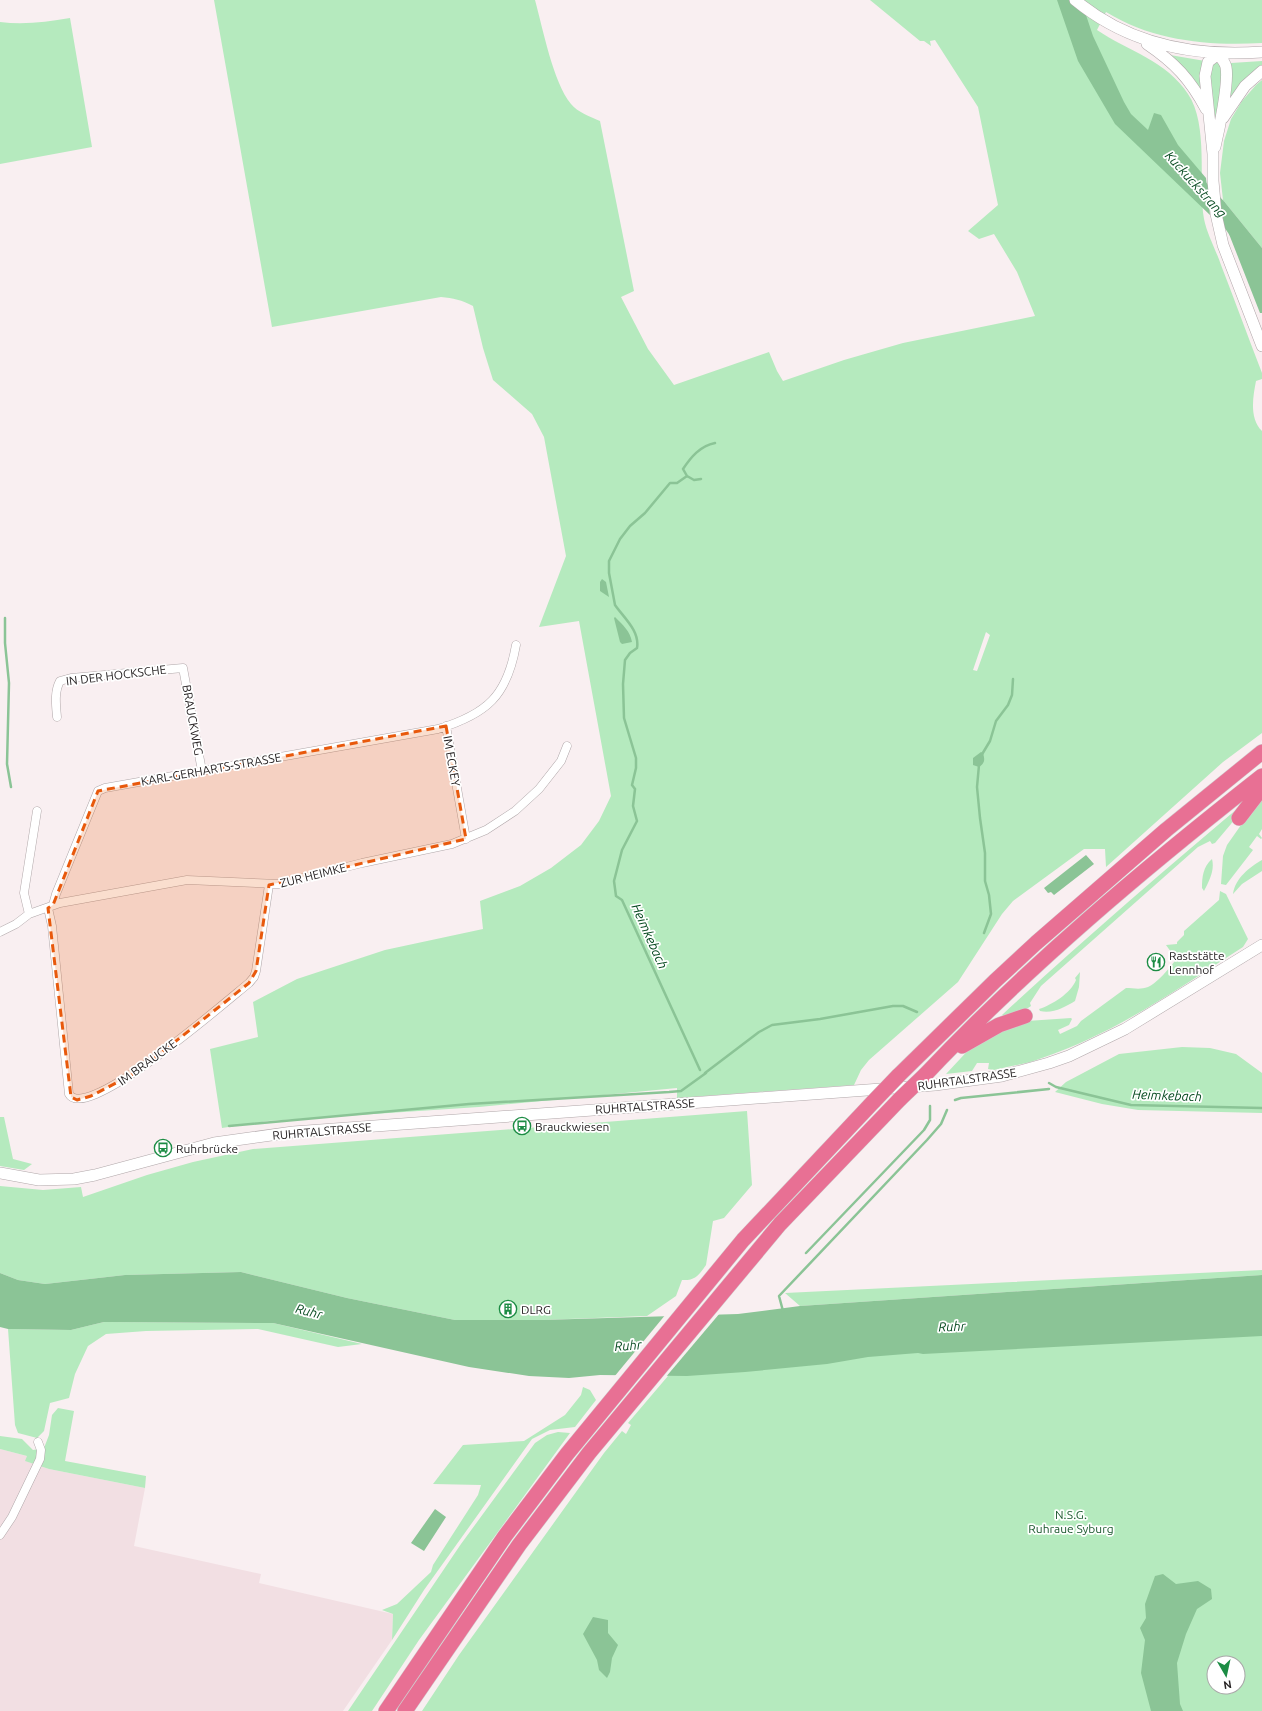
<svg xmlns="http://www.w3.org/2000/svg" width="1262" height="1711" font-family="Ubuntu,sans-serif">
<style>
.built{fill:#f2dfe3}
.green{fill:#b5eabe;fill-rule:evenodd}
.water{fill:#8bc496}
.pier{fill:#f9eff1}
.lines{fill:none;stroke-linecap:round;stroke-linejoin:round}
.stream{stroke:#8bc496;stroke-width:2.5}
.river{stroke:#8bc496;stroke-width:14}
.minor-casing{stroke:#b0a7a9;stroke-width:9}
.secondary-casing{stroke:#b0a7a9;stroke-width:12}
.motorway-casing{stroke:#d0cfcf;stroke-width:16}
.minor{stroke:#fff;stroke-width:8}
.secondary{stroke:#fff;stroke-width:11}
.motorway{stroke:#e87094;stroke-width:15}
.motorway-bridge-casing{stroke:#d0cfcf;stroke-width:16;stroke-linecap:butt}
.motorway-bridge{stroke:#e87094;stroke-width:15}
.marked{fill:#e8590c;fill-opacity:0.2;stroke:#e8590c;stroke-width:3;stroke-dasharray:8 5;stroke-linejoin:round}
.labels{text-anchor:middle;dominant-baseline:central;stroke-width:3.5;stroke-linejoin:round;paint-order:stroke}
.street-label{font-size:12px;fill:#282425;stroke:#fff}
.poi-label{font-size:12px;fill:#282425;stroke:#fff;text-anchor:start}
.park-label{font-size:12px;fill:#18562b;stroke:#fff}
.water-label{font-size:13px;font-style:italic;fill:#064a20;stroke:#fff}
</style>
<rect width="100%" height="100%" fill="#f9eff1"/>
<path class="built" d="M0,1449L27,1456L26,1461L49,1469L145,1488L134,1546L261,1574L259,1583L393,1614L392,1640L343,1711H0Z"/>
<path class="green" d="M214,0H535C543,29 553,82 571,104C577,112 591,117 600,121L634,291L621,297L648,349L674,385L769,352L777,371L783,381L844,360L903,343L1035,316L1017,272L994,234L979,239L968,231L998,205L978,107L935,40L930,41L931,46L924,41H920L870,0H1262V43C1208,46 1153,41 1106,12L1097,30C1128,51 1167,61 1188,94C1209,125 1198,183 1204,219C1207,234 1216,250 1221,265C1235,301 1248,337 1262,373V379L1256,381C1253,397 1249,418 1262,431V733L1223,762L1106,867L1105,849H1084L1013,901L1002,914L958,982L869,1060L861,1070L854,1085L677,1098V1088L479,1107L268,1121L222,1128L210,1049L258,1037L253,1002L297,979L385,950L483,929L480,901L520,886L551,868L581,845L599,821L611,796L579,621L539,627L566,556L544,437L532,414L493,380L483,348L473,306C462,300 453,298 441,297L272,327ZM986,632L990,635L977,671L973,670Z
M70,18L92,147L0,164V22C24,25 46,22 70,18Z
M1170,55L1205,61L1203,93Z
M1262,61V67L1229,102L1231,63Z
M1216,63H1219L1223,68L1217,119L1215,121L1208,84L1211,65Z
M1262,80V248L1223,200L1220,173L1224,141L1231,119L1242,101L1256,85Z
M1262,795V829L1259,834L1262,838L1261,839L1257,836L1249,847L1253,850L1226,885L1221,884L1223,856L1227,845Z
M1244,803L1231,824L1215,843L1212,844L1210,841L1198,847L1041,986L1030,1003L1031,1006L1022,1012L1004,1016L1002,1015C1081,942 1162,872 1244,803Z
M1212,859C1215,870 1209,881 1204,891L1202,888C1202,877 1203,867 1212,859Z
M1262,860V871L1242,884L1233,894C1235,878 1250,867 1262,860Z
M1220,891L1226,894L1248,939L1243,947C1179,988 1114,1034 1042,1058C1027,1064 1010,1066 994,1070L988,1069L989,1063H977L972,1071L946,1074L974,1044L983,1038L1027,1021L1071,1018L1072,1019L1069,1025L1058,1030L1060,1034L1077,1026L1081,1021L1126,988C1133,988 1140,990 1148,987C1156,984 1171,967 1176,959L1166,945L1177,944V942L1184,935V931L1219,900Z
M1080,972L1079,987L1075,1001C1065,1007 1053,1014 1040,1011L1039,1009C1052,1005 1071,993 1076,980L1075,978Z
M1182,1047L1210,1048L1236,1054L1262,1073V1113L1138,1110L1102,1104L1055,1092L1066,1082L1119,1054Z
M747,1111L752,1185L724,1218L713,1221L706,1265C699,1275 695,1281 682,1280L676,1296L647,1316L542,1320H455L347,1298L241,1272L125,1275L45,1284L18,1280L0,1273V1186L43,1190L81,1187L83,1197L147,1175L193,1162L253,1149Z
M0,1117H4L13,1159L32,1164L24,1170L0,1166Z
M1262,1270V1275L800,1306L785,1293Z
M1262,1321V1711H422L459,1655L604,1453L622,1431L626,1434L631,1425L628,1423L685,1356ZM1214,1663H1238V1687H1214Z
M104,1322L273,1323L362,1344L338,1347L258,1329L146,1331L106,1334L88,1346L75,1374L69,1398L50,1403L44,1431L37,1438L18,1433L15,1425L8,1329L71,1330Z
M583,1387L590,1390L596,1400L575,1427L550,1430L532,1439L424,1590L392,1640L393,1614L382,1610L397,1604L431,1572L433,1565L478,1495L481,1485L433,1484L463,1445L524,1441L565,1415L581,1395Z
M58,1408L74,1411L65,1461L146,1476L145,1488L49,1469L25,1461L27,1456L0,1449V1436L22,1439L33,1450L44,1448L49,1435L52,1415Z
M558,1432L570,1433L419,1640L372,1711H348L461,1544L535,1443L547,1435Z"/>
<path class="water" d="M1057,0H1081L1093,36L1124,102L1131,114L1148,130L1154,113L1161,115L1178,145L1206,178L1210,215L1115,124L1078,61Z
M1223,200L1262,248V313H1260L1229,234Z
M602,579L606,582L609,597L600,591V582Z
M615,617C623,625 630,631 632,642L622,644L620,642L614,618Z
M981,752L983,753C985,760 985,763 979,767L973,765V758Z
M1086,855L1094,864L1054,895L1051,892L1048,893L1044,888Z
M241,1272L347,1298L455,1320H542L738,1314L800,1306L1262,1275V1336L923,1354L918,1353L868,1357L827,1364L745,1372L687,1376L600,1375L569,1378L529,1376L469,1367L273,1323L104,1322L71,1330L8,1329L0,1327V1273L18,1280L45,1284L125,1275Z
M435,1509L446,1517L424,1551L411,1543Z
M1163,1574L1176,1584L1198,1581L1211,1589L1212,1599L1197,1609L1186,1634L1177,1663L1180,1704L1183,1711H1151L1141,1673L1145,1640L1140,1628L1146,1618L1145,1604L1155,1576Z
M593,1617L608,1620V1633L618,1645L612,1658L610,1672L607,1678L599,1670L597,1660L583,1634Z"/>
<path class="pier" d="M720,1313L665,1378L614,1377L666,1314Z"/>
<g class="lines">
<path class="stream" d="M687,476L677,483H670L645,513L630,526L620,539L609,561V573L615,605C624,618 640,631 637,648L630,653L625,660L623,684L624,718L636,758V768L632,785L635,789L633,806L637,821L622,850L614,881L616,896L622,900L700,1070
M701,479L694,480L687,476L683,469C691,457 700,446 715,443
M5,618V643L9,683L7,764L11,787
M981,756L990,741L996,721L1008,705L1012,695L1013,679
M979,765L977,787L980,818L985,853V881L989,895L991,914L984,933
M705,1073L759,1032L772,1025L820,1019L893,1006H903L917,1012
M1049,1083L1056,1087L1131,1105L1262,1108
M955,1100L961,1098L1049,1089
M229,1126L469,1104L669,1092L681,1091L706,1073
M806,1253L924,1130L930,1120V1106
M783,1311L779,1296L927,1140L941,1124L947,1110"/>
<path class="river" d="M1194,180L1217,204L1236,232"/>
<defs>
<path id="minor" d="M57,717C56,705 54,692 60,681L71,678L183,668L202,771
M446,726L466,839
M53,905L56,894L98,791L105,788L438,729C487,714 507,696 516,645
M48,908L52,926L69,1094C86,1124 230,998 249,983L254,977L256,971L269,885
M29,914L24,893L37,811
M0,932L16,924L29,914L60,903L187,880L279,884L362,863L452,844L486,830L515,811L539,789L561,761L567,746
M0,1535L12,1517L40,1459L41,1450L38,1442"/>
<path id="secondary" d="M1075,0C1128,44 1195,57 1262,52
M1147,44C1175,63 1190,79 1206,109
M1218,54L1208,62L1205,76L1213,154V181L1216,214L1223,245L1262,346
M1223,118L1245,86L1262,71
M1215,147C1219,130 1229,83 1226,67C1225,62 1221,58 1218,54
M0,1173L39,1180L74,1179L95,1175L214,1143L293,1132L935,1085L1002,1076L1049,1063L1069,1056L1125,1029L1262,945"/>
<path id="motorway" d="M1239,818L1262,788
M962,1046L999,1025L1025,1016
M925,1075C1028,966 1145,868 1262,776
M898,1076L995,981L1036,943L1166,830L1262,752
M386,1711L505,1536L567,1454L743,1240L874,1101
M405,1711L519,1545L589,1453L780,1224L900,1099"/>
</defs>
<use href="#minor" class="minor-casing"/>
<use href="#secondary" class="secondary-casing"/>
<use href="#motorway" class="motorway-casing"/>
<use href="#minor" class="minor"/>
<use href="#secondary" class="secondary"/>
<use href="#motorway" class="motorway"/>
<defs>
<path id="motorway-bridge" d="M900,1099L925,1075
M874,1101L898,1076"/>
</defs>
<use href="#motorway-bridge" class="motorway-bridge-casing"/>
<use href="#motorway-bridge" class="motorway-bridge"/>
</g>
<path class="marked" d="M446,726L466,839L269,885L256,971L249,983L137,1072L91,1096L77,1100L71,1097L48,908L53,905L98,791Z"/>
<defs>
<symbol id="restaurant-ring" viewBox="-11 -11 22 22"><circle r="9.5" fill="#fff" stroke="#1c8c44" stroke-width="1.5"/><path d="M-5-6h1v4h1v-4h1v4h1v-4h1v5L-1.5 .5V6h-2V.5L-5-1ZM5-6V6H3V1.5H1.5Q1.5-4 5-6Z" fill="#1c8c44"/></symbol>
<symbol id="bus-ring" viewBox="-11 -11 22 22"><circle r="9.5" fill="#fff" stroke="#1c8c44" stroke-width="1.5"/><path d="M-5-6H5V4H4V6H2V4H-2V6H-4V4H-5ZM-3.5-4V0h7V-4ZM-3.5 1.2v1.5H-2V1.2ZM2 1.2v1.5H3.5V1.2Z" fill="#1c8c44"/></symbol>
<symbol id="building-ring" viewBox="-11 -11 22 22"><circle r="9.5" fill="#fff" stroke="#1c8c44" stroke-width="1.5"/><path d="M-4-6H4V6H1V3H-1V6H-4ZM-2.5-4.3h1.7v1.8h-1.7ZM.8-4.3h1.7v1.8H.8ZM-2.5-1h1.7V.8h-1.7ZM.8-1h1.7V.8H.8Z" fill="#1c8c44"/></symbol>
</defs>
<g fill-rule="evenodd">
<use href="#restaurant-ring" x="1146" y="952" width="20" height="20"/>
<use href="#bus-ring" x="512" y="1116" width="20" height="20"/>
<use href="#bus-ring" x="153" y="1138" width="20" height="20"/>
<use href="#building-ring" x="498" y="1299" width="20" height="20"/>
</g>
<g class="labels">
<g class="street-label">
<text transform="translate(116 675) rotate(-7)">IN DER HOCKSCHE</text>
<text transform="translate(193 720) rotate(80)">BRAUCKWEG</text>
<text transform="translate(452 761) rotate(80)">IM ECKEY</text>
<text transform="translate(211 769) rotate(-10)">KARL-GERHARTS-STRASSE</text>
<text transform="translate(313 875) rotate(-14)">ZUR HEIMKE</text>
<text transform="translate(147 1062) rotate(-36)">IM BRAUCKE</text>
<text transform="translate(967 1079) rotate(-8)">RUHRTALSTRASSE</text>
<text transform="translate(645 1106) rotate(-4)">RUHRTALSTRASSE</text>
<text transform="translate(322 1131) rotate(-5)">RUHRTALSTRASSE</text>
</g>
<g class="poi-label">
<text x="1169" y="955">Raststätte<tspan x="1169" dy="14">Lennhof</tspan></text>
<text x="535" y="1126">Brauckwiesen</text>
<text x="176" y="1148">Ruhrbrücke</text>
<text x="521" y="1309">DLRG</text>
</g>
<g class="park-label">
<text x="1071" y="1514">N.S.G.<tspan x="1071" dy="14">Ruhraue Syburg</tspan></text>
</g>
<g class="water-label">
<text transform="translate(1196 184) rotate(48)">Kuckuckstrang</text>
<text transform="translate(650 936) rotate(66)">Heimkebach</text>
<text transform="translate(1167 1095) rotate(2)">Heimkebach</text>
<text transform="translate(309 1311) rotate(14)">Ruhr</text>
<text transform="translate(952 1326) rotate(-2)">Ruhr</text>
<text transform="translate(628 1345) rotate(-4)">Ruhr</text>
</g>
</g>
<g transform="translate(1226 1675) rotate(171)"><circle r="19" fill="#ffffff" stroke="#a9a7a8"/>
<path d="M0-3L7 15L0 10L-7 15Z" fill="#1c8c44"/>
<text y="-6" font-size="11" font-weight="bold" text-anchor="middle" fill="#282425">N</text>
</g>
</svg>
